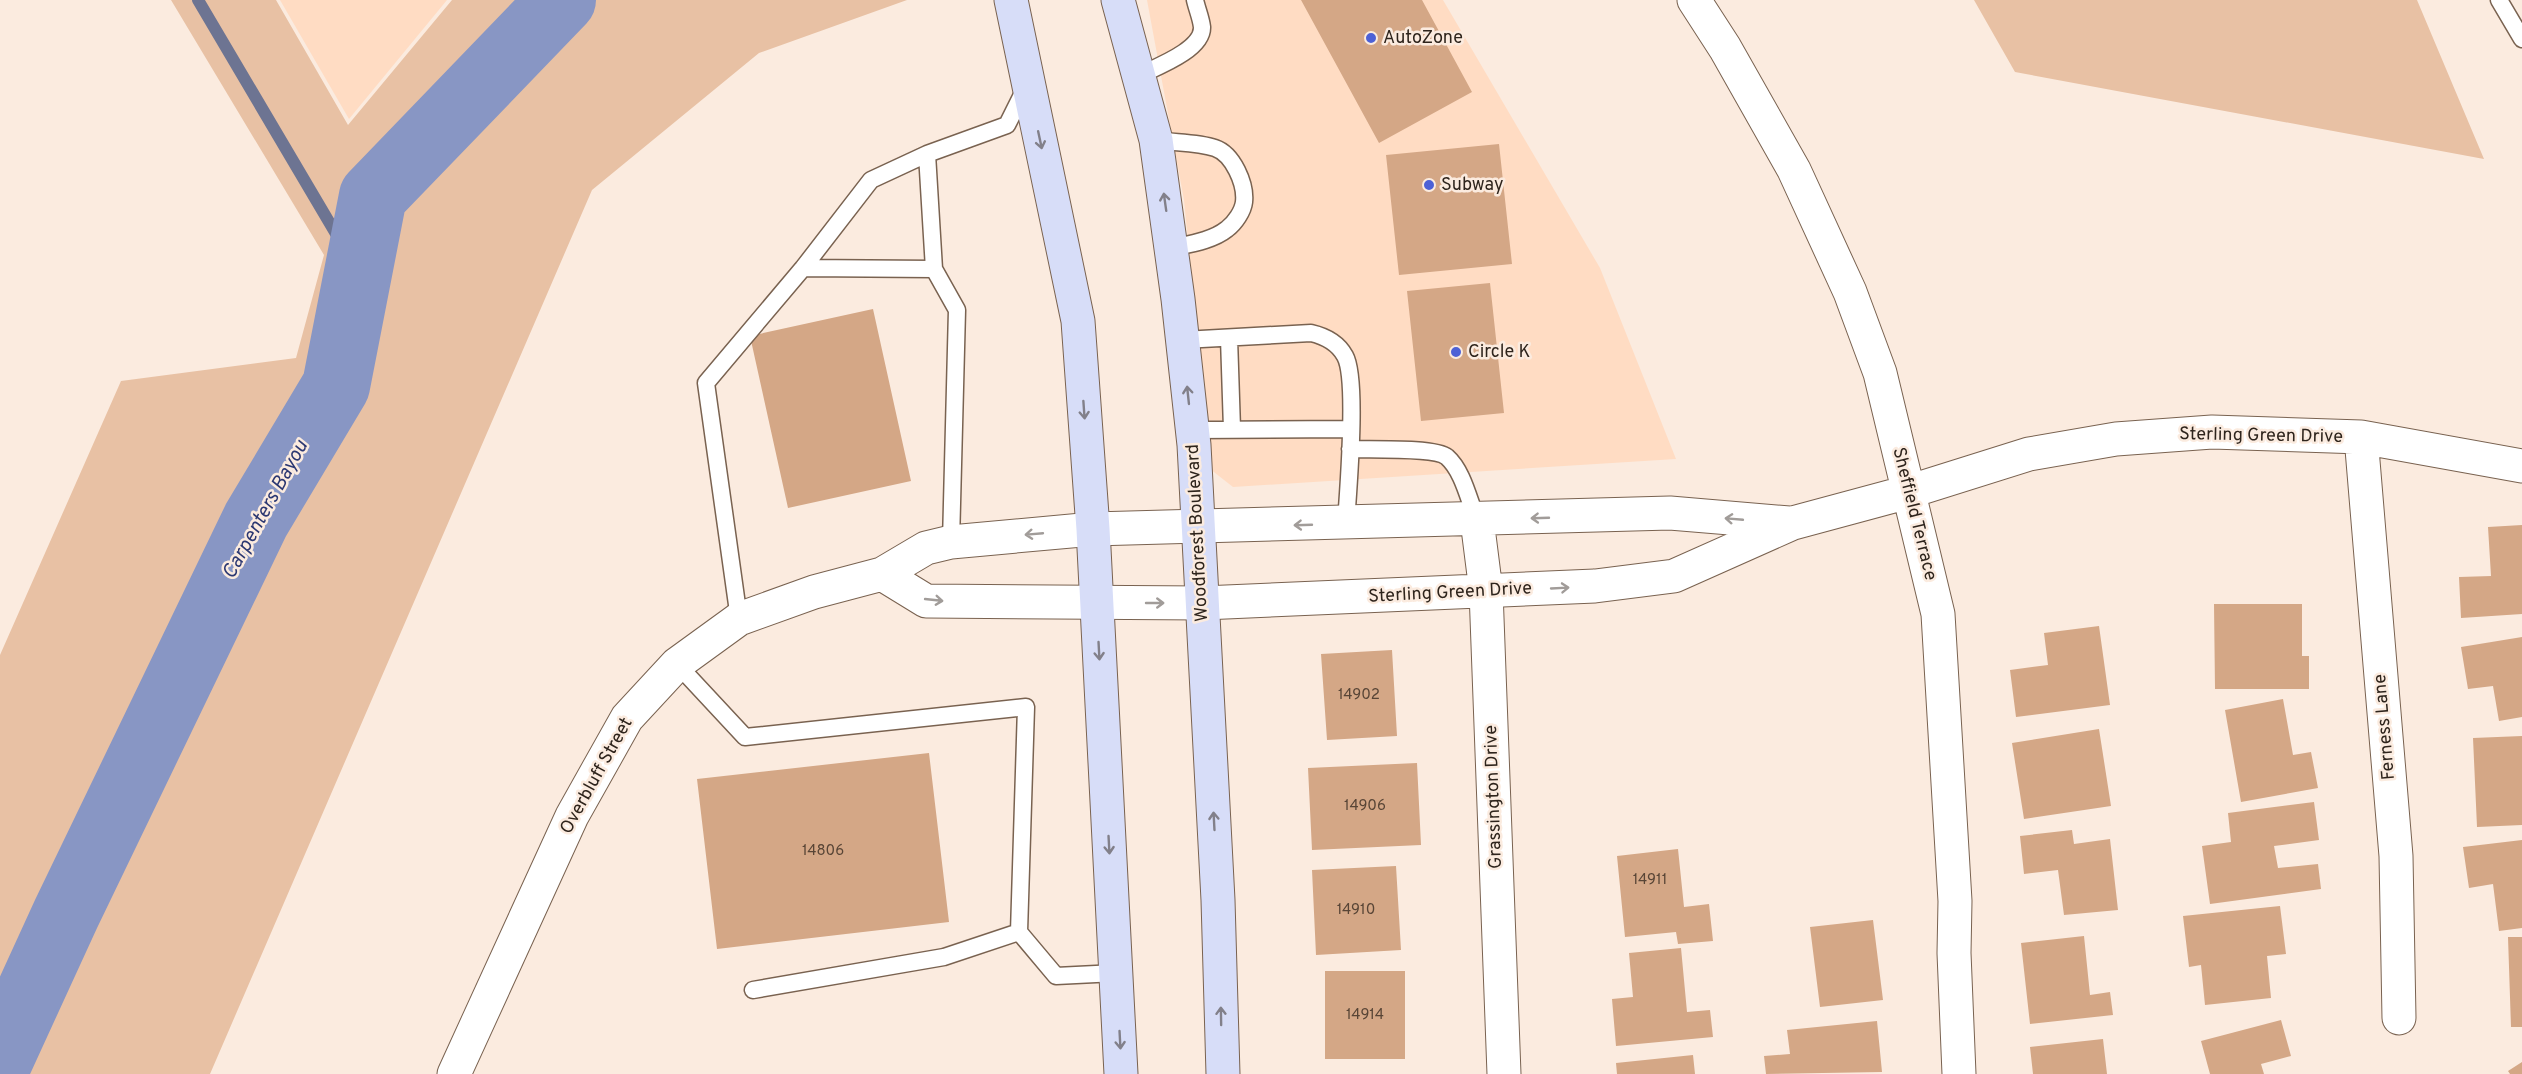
<svg xmlns="http://www.w3.org/2000/svg" width="2522" height="1074" font-family="Overpass,sans-serif">
<style>
.built{fill:#ffdcc3}
.green{fill:#e8c1a4}
.lines{fill:none;stroke-linecap:round;stroke-linejoin:round}
.stream{stroke:#6d7492;stroke-width:12}
.river{stroke:#8896c4;stroke-width:68}
.building{fill:#d4a786}
.lane-casing{stroke:#796250;stroke-width:19}
.street-casing{stroke:#796250;stroke-width:35}
.secondary-casing{stroke:#796250;stroke-width:35}
.lane{stroke:#fff;stroke-width:16}
.street{stroke:#fff;stroke-width:33}
.secondary{stroke:#d7ddf8;stroke-width:33}
.oneway{stroke:#82808a}
.oneway2{stroke:#a19c99}
.poi-dot{fill:#4d61d6;stroke:#fbebdf;stroke-width:2}
.labels{text-anchor:middle;dominant-baseline:central;stroke-width:5;stroke-linejoin:round;paint-order:stroke}
.number-label{font-size:15px;fill:#584536}
.poi-label{font-size:18px;fill:#2e241c;stroke:#fbebdf;text-anchor:start}
.street-label{font-size:18px;fill:#2e241c;stroke:#fbebdf}
.water-label{font-size:20px;font-style:italic;fill:#2c3872;stroke:#fbebdf}
</style>
<rect width="100%" height="100%" fill="#fbebdf"/>
<path class="built" d="M280,0H447L349,119Z
M1147,0H1443L1600,268L1676,459L1233,487L1210,469L1184,200Z"/>
<path class="green" d="M171,0H276L348,125L452,0H907L759,53L592,190L210,1074H0V655L121,381L296,358L324,255Z
M1974,0H2417L2484,159L2015,72Z"/>
<g class="lines">
<path class="stream" d="M198,0L358,271"/>
<path class="river" d="M0,1058L66,914L256,520L336,386L373,196L562,0"/>
</g>
<path class="building" d="M1301,0H1422L1472,92L1379,143Z
M1499,144L1512,264L1399,275L1386,155Z
M1490,283L1504,413L1421,421L1407,291Z
M873,309L911,481L788,508L750,336Z
M2522,525V614L2461,618L2459,577L2491,576L2488,527Z
M2214,604H2302V656H2309V689H2215Z
M2099,626L2110,705L2016,717L2010,670L2048,665L2044,633Z
M2522,637V717L2499,721L2493,686L2468,689L2461,647Z
M1392,650L1397,736L1327,740L1321,654Z
M2283,699L2293,755L2311,752L2318,788L2241,802L2225,710Z
M2099,729L2111,806L2024,819L2012,743Z
M2522,736V825L2477,827L2473,738Z
M929,753L949,922L717,949L697,779Z
M1417,763L1421,845L1312,850L1308,768Z
M2314,802L2319,840L2274,846L2278,868L2318,864L2321,889L2210,904L2202,846L2231,842L2228,813Z
M2072,830L2074,844L2110,839L2118,910L2064,915L2058,870L2024,874L2020,836Z
M2522,840V928L2499,931L2493,884L2469,888L2463,847Z
M1678,849L1684,907L1709,904L1713,941L1678,944L1676,932L1625,937L1617,856Z
M1396,866L1401,950L1316,955L1312,870Z
M2280,906L2286,954L2267,956L2271,998L2205,1005L2201,965L2189,967L2183,916Z
M1873,920L1883,1000L1820,1007L1810,927Z
M2084,936L2090,995L2110,992L2113,1015L2030,1024L2021,943Z
M2508,937H2522V1027H2511Z
M1681,948L1687,1012L1710,1010L1713,1037L1616,1046L1612,999L1633,997L1629,953Z
M1325,971H1405V1059H1325Z
M2281,1020L2291,1056L2261,1064L2264,1074H2210L2201,1041Z
M1877,1021L1882,1072L1766,1074L1764,1056L1790,1054L1787,1030Z
M2103,1039L2107,1074H2033L2030,1047Z
M1693,1055L1695,1074H1617L1616,1063Z
M2522,1062V1074H2510L2508,1071Z"/>
<g class="lines">
<defs>
<path id="lane" d="M2499,0L2522,39
M1138,76C1156,67 1203,50 1202,27C1201,18 1197,9 1195,0
M1156,140C1174,143 1197,142 1215,148C1233,154 1246,184 1244,202C1243,211 1235,223 1227,229C1212,241 1189,244 1171,248
M927,154L934,269L957,310L951,542
M803,268L934,269
M1229,338L1232,429
M1183,340L1311,333C1324,336 1338,343 1345,356C1358,379 1348,491 1346,523
M1192,430L1351,429
M1350,449C1368,450 1435,447 1447,457C1463,471 1469,501 1477,520
M739,619L706,383L803,268L871,180L927,154L1007,125L1026,87
M677,664L745,737L1026,707L1019,932L1056,976L1116,973
M753,990L944,957L1019,932"/>
<path id="street" d="M1694,0L1725,48L1794,170L1850,292L1880,373L1938,614L1955,901L1954,953L1959,1074
M2361,437L2396,856L2399,1018
M1477,520L1486,591L1504,1074
M882,574L926,601L1203,603L1595,586L1674,576L1793,523L1908,492L2029,454L2116,439L2212,432L2361,437L2522,466
M454,1074L572,816L627,718L677,664L739,619L814,592L882,574L926,548L951,542L1093,529L1670,513L1789,523"/>
<path id="secondary" d="M1011,0L1078,321L1093,529L1121,1074
M1118,0L1156,140L1178,299L1194,445L1218,900L1223,1074"/>
</defs>
<use href="#lane" class="lane-casing"/>
<use href="#street" class="street-casing"/>
<use href="#secondary" class="secondary-casing"/>
<use href="#lane" class="lane"/>
<use href="#street" class="street"/>
<use href="#secondary" class="secondary"/>
</g>
<defs><path id="oneway-shaft" d="M-6 0H5M1.5-3L5.5 0L1.5 3" fill="none" stroke-width="1.6" stroke-linecap="round" stroke-linejoin="round" transform="scale(1.5)"/></defs>
<g class="oneway">
<use href="#oneway-shaft" transform="translate(1040 140) rotate(78)"/>
<use href="#oneway-shaft" transform="translate(1165 202) rotate(-98)"/>
<use href="#oneway-shaft" transform="translate(1188 395) rotate(-96)"/>
<use href="#oneway-shaft" transform="translate(1084 410) rotate(86)"/>
<use href="#oneway-shaft" transform="translate(1099 651) rotate(87)"/>
<use href="#oneway-shaft" transform="translate(1214 821) rotate(-93)"/>
<use href="#oneway-shaft" transform="translate(1109 845) rotate(87)"/>
<use href="#oneway-shaft" transform="translate(1221 1016) rotate(-91)"/>
<use href="#oneway-shaft" transform="translate(1120 1040) rotate(87)"/>
</g>
<g class="oneway2">
<use href="#oneway-shaft" transform="translate(1540 518) rotate(178)"/>
<use href="#oneway-shaft" transform="translate(1734 519) rotate(-175)"/>
<use href="#oneway-shaft" transform="translate(1303 525) rotate(178)"/>
<use href="#oneway-shaft" transform="translate(1034 534) rotate(175)"/>
<use href="#oneway-shaft" transform="translate(1560 588) rotate(-3)"/>
<use href="#oneway-shaft" transform="translate(934 600) rotate(6)"/>
<use href="#oneway-shaft" transform="translate(1155 603)"/>
</g>
<g class="poi-dot">
<circle cx="1371" cy="38" r="6"/>
<circle cx="1429" cy="185" r="6"/>
<circle cx="1456" cy="352" r="6"/>
</g>
<g class="labels">
<g class="number-label">
<text x="1359" y="695">14902</text>
<text x="1365" y="806">14906</text>
<text x="823" y="851">14806</text>
<text x="1650" y="880">14911</text>
<text x="1356" y="910">14910</text>
<text x="1365" y="1015">14914</text>
</g>
<g class="poi-label">
<text x="1383" y="38">AutoZone</text>
<text x="1441" y="185">Subway</text>
<text x="1468" y="352">Circle K</text>
</g>
<g class="street-label">
<text transform="translate(2261 436) rotate(1)">Sterling Green Drive</text>
<text transform="translate(1914 514) rotate(76)">Sheffield Terrace</text>
<text transform="translate(1198 533) rotate(-93)">Woodforest Boulevard</text>
<text transform="translate(1450 593) rotate(-3)">Sterling Green Drive</text>
<text transform="translate(2385 727) rotate(-95)">Ferness Lane</text>
<text transform="translate(597 776) rotate(-61)">Overbluff Street</text>
<text transform="translate(1494 797) rotate(-92)">Grassington Drive</text>
</g>
<g class="water-label">
<text transform="translate(266 510) rotate(-61)">Carpenters Bayou</text>
</g>
</g>
</svg>
